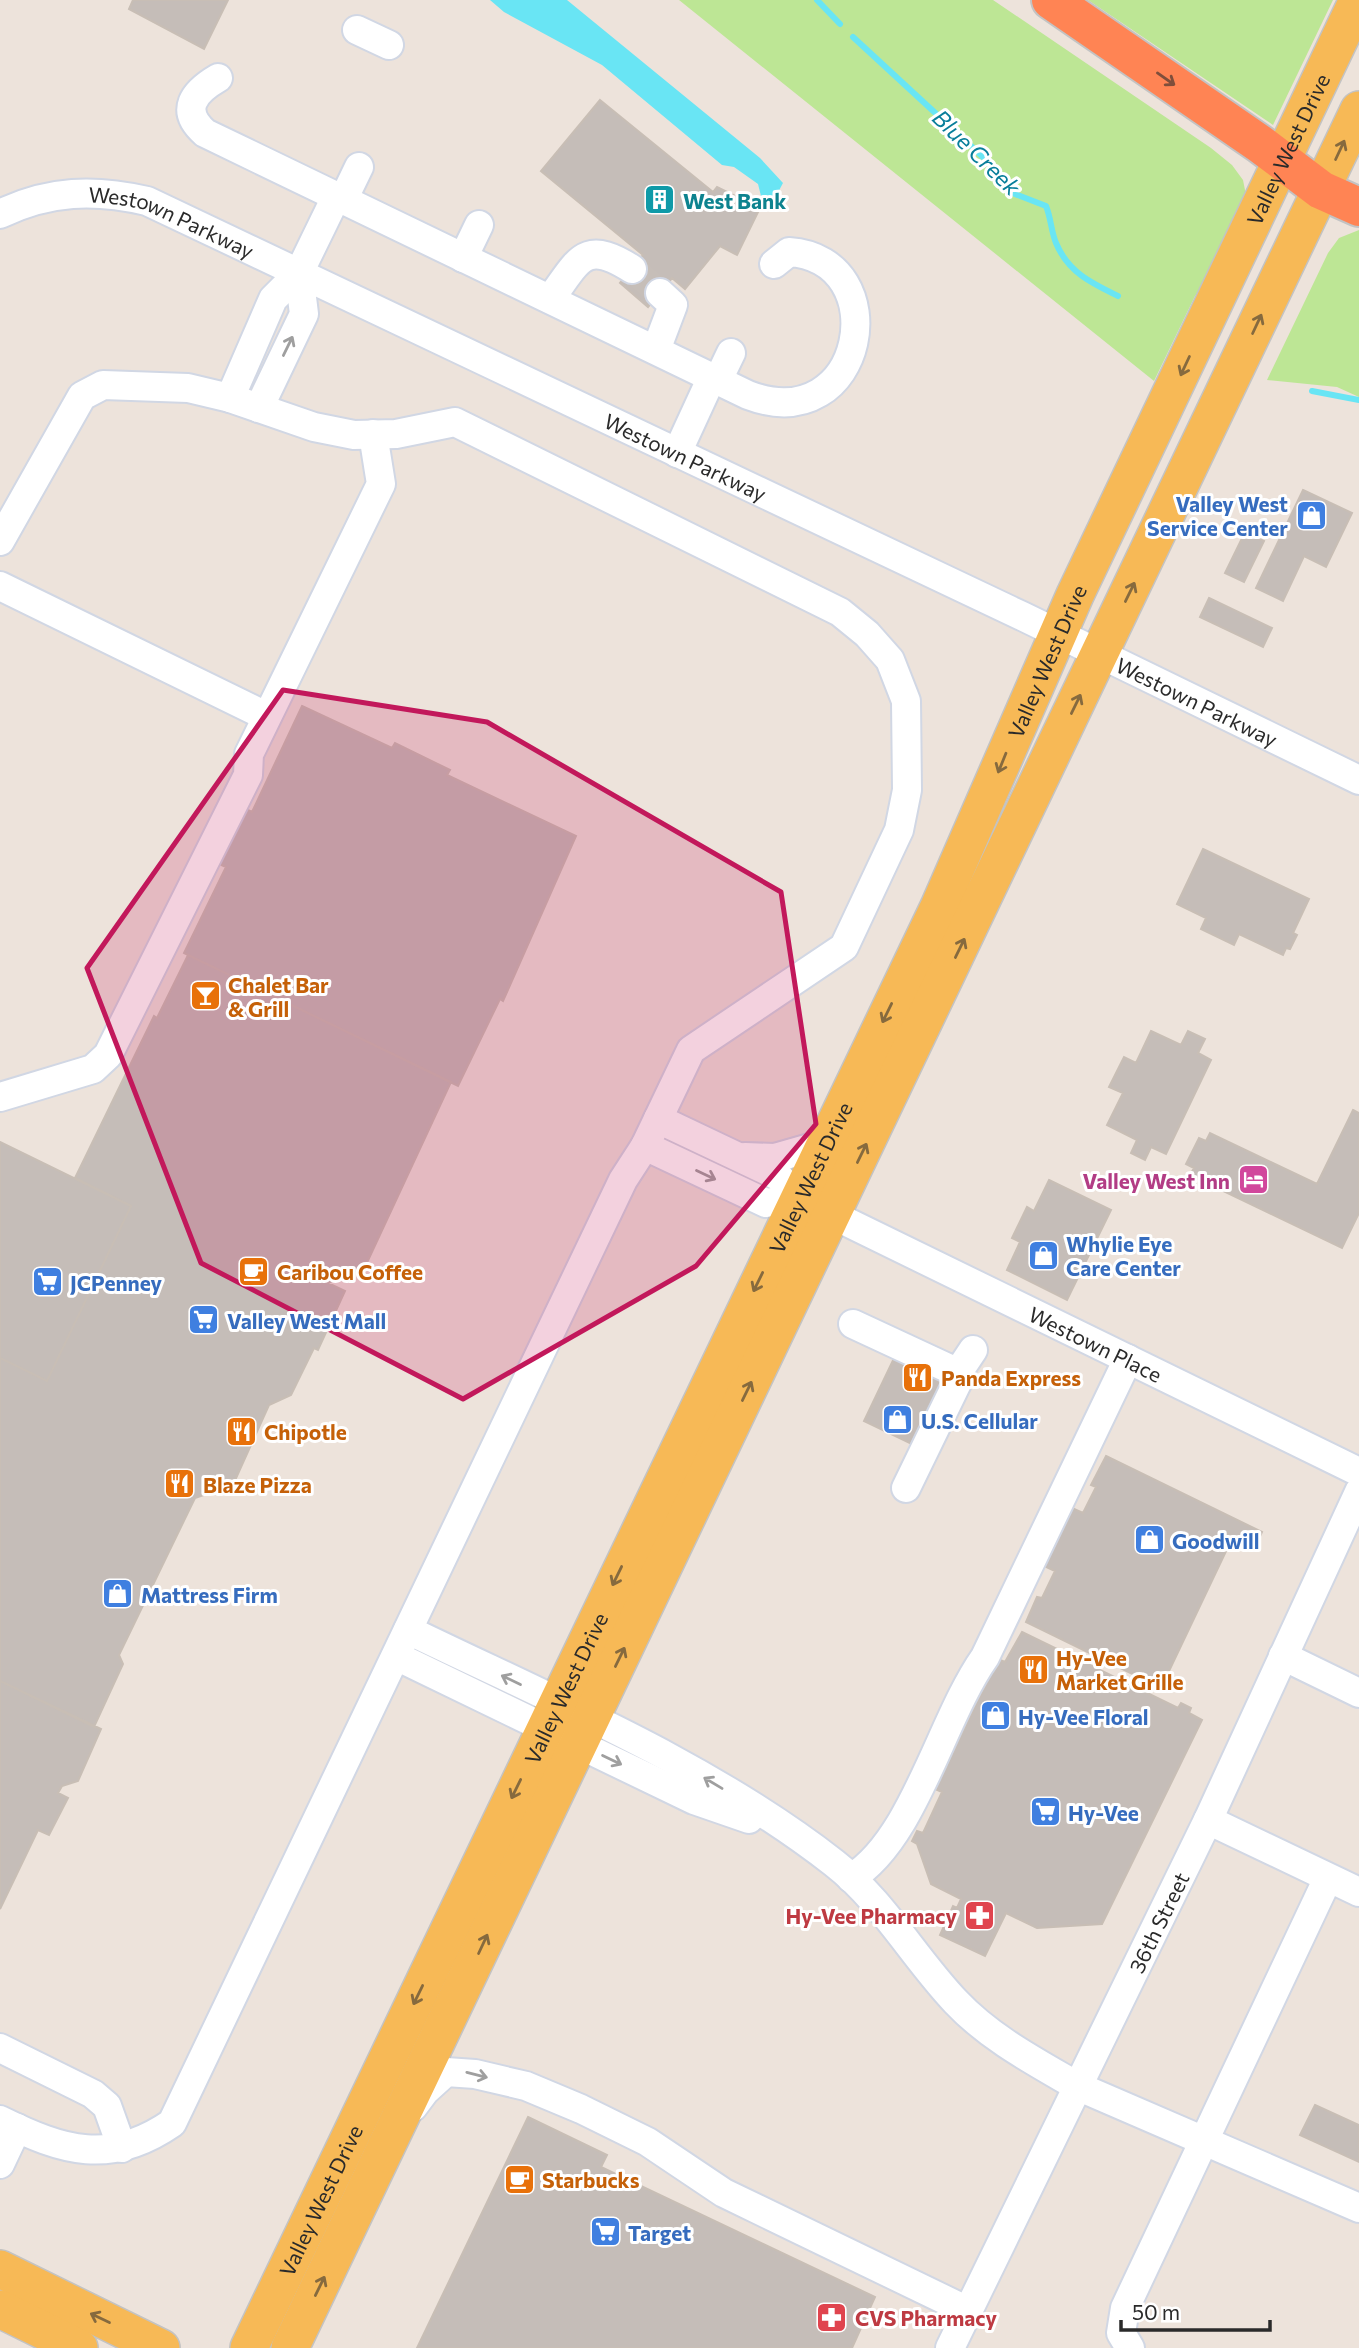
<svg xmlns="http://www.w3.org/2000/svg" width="1359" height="2348" font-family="Commissioner,sans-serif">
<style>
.green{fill:#bde695}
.water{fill:#69e5f4}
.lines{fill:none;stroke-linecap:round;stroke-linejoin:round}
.stream{stroke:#69e5f4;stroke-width:6}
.building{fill:#c5bdb8;stroke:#c8beb5;stroke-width:2}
.minor-tunnel{stroke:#c6beb8;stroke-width:28;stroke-dasharray:28 14;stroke-linecap:butt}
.minor-casing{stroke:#d1d7e4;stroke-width:32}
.major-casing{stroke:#c3c3c3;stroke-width:40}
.highway-casing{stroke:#c3c3c3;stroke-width:42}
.minor{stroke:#fff;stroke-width:28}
.major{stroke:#f7b956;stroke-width:37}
.highway{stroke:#ff8454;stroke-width:38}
.oneway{stroke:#7f4e3b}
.oneway2{stroke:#866a3e}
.oneway3{stroke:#9f9f9f}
.marked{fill:#c2185b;fill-opacity:0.2;stroke:#c2185b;stroke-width:5;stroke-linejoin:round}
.labels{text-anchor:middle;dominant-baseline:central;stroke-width:6;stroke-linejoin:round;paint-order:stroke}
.street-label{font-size:21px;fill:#2a2a2a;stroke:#fff}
.culture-label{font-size:21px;font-weight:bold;fill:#0d838f;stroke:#fff;text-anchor:start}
.shop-label{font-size:21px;font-weight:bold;fill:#366cbe;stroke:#fff;text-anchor:start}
.food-label{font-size:21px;font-weight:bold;fill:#c56008;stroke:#fff;text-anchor:start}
.hotel-label{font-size:21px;font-weight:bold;fill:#b23c85;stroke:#fff;text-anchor:end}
.health-label{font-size:21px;font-weight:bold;fill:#be3a42;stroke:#fff;text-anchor:end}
.water-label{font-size:23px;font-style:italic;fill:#087e9a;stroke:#fff}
</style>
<rect width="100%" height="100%" fill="#ede3db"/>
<path class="green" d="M679,0H993L1211,148L1232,165L1243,180L1246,195L1223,257L1195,296L1154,381Z
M1088,0H1333L1273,125Z
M1359,230V397L1337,387L1267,380L1328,253L1339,238Z"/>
<path class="water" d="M490,0H567L760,158L783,183L775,198L768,200L761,196L758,184L734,167L722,165L602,65L504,12Z"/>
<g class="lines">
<path class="stream" d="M817,0L840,24
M853,37L983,157L1015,194L1046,206C1051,218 1051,231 1056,243C1068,272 1091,283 1118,296
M1312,391L1359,400"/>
</g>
<path class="building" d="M133,0H228L204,49L129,9Z
M600,100L713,192L717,187L760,208L737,255L720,246L685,289L672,278L648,307L620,283L643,255L541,171Z
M1303,490L1352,513L1326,567L1304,556L1283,601L1256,588Z
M1245,532L1264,541L1244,582L1225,573Z
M1209,598L1272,628L1263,647L1200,617Z
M302,706L392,748L395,743L450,770L447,775L576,836L503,1001L500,999L458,1086L184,953L226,867L219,864L246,809L252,812Z
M1203,849L1309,899L1293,933L1297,935L1290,949L1286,948L1283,955L1239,934L1234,945L1201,929L1206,918L1177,904Z
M188,955L451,1082L365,1267L328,1283L345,1291L318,1350L314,1348L291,1395L269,1405L233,1485L195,1498L119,1655L123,1664L94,1727L0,1681V1358L47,1381L131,1206L75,1178L154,1016L157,1018Z
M1151,1031L1181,1045L1188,1031L1205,1039L1198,1053L1211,1060L1166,1154L1151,1147L1145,1160L1131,1153L1137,1140L1107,1125L1123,1093L1109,1087L1124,1057L1136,1063Z
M1353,1110L1359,1113V1213L1342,1248L1190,1175L1194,1168L1186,1164L1199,1138L1206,1141L1210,1133L1317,1184Z
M0,1142L131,1206L47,1381L0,1358Z
M1049,1180L1111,1210L1067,1300L1007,1270L1020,1242L1012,1238L1027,1207L1034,1211Z
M896,1354L952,1381L920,1448L864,1421Z
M1106,1456L1262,1532L1257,1543L1228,1547L1161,1688L1026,1622L1037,1597L1042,1598L1055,1571L1042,1565L1070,1507L1083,1513L1096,1487L1091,1485Z
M1022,1632L1178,1708L1181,1703L1191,1708L1189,1713L1202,1720L1102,1924L1037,1928L1006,1913L985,1956L940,1935L953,1906L957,1908L961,1899L931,1884L917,1844L912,1841L917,1831L923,1833L942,1792L935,1789L998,1659L1005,1662Z
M0,1681L101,1729L78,1781L62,1786L58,1793L68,1798L49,1835L38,1830L0,1909Z
M1315,2105L1359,2125V2162L1300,2135Z
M528,2117L607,2155L601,2167L875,2297L852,2348H417Z"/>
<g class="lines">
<path class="minor-tunnel" d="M632,269L660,293"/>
<defs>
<g id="minor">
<path d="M357,30L389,45"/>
<path d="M218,78C194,92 179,110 205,133L748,395C866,440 897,259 789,252L774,264"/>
<path d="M343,200L359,167"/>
<path id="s1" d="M0,214C49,190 95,189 147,201L1022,616L1359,780"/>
<path d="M463,258L479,225"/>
<path d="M550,299C579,261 583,238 632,269"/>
<path d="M656,350L673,305L660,293"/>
<path d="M718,380L731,353"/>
<path d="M230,398L273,299L299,273L336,197"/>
<path d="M259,408L304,314L299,273"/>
<path d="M677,453L712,377"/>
<path d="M0,541L82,396L103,385L188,388L230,398L314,427L354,435L396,434L455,422L840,612L867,634L890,660L906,701L907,790L899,830L844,947L691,1050L645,1146L623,1180L172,2123C110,2166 63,2151 0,2120"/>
<path d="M0,586L266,716"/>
<path d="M0,1097L93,1069L108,1055L248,775L249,754L381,484L373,434"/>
<path id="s2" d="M658,1119L778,1176L798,1198L1359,1472"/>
<path d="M645,1146L766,1203L798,1198"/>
<path d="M745,1157L775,1158L824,1144"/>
<path d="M853,1324L952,1370L959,1379L906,1488"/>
<path d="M957,1374L973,1350"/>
<path d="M408,1630C552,1700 707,1764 834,1863C883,1901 914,1958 956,2002C990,2038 1034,2061 1077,2086L1359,2208"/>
<path d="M396,1656L694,1800L749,1819"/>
<path d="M1283,1656L1359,1693"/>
<path d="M1208,1820L1359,1892"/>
<path d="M851,1878C914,1840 941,1719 985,1657L1128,1359"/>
<path d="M0,2048L93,2094L107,2106L122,2148"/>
<path d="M413,2107L425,2091L446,2072L475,2074L526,2086L581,2109L648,2142L724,2193L968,2311"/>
<path d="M0,2164L17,2128"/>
<path id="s3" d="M950,2348L1208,1820L1359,1492"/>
<path d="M1130,2348L1121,2333L1125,2308L1328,1878"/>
</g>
<g id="major">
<path d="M0,2269L161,2348"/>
<path d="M0,2309L79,2348"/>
<path id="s4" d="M249,2348L939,907L1075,595L1358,0"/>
<path d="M290,2348L1359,110"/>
</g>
<path id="highway" d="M1051,0L1260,144L1321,190L1359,207"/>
</defs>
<use href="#minor" class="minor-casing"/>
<use href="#major" class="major-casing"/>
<use href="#highway" class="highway-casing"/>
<use href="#minor" class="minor"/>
<use href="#major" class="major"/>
<use href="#highway" class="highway"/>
</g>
<defs><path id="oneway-shaft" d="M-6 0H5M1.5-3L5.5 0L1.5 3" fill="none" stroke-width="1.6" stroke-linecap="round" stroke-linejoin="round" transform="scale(1.75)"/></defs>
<use class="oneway" href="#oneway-shaft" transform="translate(1166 79) rotate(35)"/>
<g class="oneway2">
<use href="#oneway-shaft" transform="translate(1340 150) rotate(-65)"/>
<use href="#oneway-shaft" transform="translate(1257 324) rotate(-65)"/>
<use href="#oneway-shaft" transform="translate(1185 366) rotate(115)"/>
<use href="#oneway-shaft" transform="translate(1130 592) rotate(-64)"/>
<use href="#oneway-shaft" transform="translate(1076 704) rotate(-64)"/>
<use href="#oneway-shaft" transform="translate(1002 763) rotate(112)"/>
<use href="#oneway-shaft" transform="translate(960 948) rotate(-64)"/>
<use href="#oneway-shaft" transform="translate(887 1013) rotate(116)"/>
<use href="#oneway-shaft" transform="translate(862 1153) rotate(-64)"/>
<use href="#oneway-shaft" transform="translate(758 1282) rotate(116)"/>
<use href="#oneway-shaft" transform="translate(747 1391) rotate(-64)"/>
<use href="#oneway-shaft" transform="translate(617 1576) rotate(116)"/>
<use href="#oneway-shaft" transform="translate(620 1657) rotate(-64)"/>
<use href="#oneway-shaft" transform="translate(516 1789) rotate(116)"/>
<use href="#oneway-shaft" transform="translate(483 1944) rotate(-65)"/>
<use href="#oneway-shaft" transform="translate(418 1995) rotate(116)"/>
<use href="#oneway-shaft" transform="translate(320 2286) rotate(-64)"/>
<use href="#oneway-shaft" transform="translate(100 2318) rotate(-154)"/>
</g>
<g class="oneway3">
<use href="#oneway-shaft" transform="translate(288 346) rotate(-64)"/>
<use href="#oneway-shaft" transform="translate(706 1175) rotate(25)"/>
<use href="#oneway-shaft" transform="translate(511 1680) rotate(-154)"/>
<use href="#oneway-shaft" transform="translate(612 1760) rotate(26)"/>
<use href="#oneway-shaft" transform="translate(713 1783) rotate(-149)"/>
<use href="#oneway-shaft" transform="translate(477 2075) rotate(14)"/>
</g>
<path class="marked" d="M283,690L487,722L781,892L816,1124L696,1266L463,1399L201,1263L87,968Z"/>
<defs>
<symbol id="building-square" viewBox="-11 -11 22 22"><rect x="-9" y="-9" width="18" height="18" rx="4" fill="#0f9aa8" stroke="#fff"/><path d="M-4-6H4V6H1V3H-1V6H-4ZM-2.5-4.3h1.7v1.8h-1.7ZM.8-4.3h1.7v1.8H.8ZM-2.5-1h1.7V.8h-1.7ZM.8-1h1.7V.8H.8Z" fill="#fff"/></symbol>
<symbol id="shop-square" viewBox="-11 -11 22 22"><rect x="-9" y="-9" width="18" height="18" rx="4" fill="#3f7fe0" stroke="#fff"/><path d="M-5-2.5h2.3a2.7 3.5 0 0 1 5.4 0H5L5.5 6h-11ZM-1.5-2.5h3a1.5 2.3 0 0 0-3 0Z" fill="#fff"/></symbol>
<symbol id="bar-square" viewBox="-11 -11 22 22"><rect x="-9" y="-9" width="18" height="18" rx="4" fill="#e8710a" stroke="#fff"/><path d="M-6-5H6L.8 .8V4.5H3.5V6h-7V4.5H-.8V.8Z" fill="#fff"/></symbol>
<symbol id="hotel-square" viewBox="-11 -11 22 22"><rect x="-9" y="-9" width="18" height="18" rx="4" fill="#d1479c" stroke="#fff"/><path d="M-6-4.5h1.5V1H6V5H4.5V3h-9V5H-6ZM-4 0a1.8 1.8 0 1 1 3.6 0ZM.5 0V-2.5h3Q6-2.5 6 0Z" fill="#fff"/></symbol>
<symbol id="cafe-square" viewBox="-11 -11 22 22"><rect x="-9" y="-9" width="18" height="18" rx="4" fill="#e8710a" stroke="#fff"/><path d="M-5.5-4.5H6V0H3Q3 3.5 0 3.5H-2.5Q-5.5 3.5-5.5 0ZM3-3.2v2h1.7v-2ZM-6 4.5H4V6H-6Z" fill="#fff"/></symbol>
<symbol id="supermarket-square" viewBox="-11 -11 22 22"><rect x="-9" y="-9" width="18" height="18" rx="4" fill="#3f7fe0" stroke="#fff"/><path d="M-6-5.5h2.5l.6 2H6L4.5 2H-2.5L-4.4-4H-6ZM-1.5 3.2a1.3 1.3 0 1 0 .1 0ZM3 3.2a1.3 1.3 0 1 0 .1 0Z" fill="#fff"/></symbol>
<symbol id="restaurant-square" viewBox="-11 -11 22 22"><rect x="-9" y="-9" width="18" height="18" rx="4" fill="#e8710a" stroke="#fff"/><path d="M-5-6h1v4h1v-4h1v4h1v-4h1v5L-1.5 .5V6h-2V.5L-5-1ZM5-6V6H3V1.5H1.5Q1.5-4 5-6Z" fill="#fff"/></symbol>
<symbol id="pharmacy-square" viewBox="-11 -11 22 22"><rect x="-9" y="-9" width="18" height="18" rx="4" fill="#e0444e" stroke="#fff"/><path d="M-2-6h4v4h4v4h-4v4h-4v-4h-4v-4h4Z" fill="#fff"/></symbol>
</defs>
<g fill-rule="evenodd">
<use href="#building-square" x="642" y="182" width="35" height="35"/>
<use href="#shop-square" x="1294" y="498" width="35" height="35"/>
<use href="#bar-square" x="188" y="978" width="35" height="35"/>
<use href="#hotel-square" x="1236" y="1162" width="35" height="35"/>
<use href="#shop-square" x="1026" y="1238" width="35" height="35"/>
<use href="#cafe-square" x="236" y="1254" width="35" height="35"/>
<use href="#supermarket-square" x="30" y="1264" width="35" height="35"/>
<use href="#supermarket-square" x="186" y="1302" width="35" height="35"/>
<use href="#restaurant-square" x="900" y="1360" width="35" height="35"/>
<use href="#shop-square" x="880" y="1402" width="35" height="35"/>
<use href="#restaurant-square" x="224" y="1414" width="35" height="35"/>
<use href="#restaurant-square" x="162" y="1466" width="35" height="35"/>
<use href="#shop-square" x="1132" y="1522" width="35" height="35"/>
<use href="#shop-square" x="100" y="1576" width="35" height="35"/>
<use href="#restaurant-square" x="1016" y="1652" width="35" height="35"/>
<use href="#shop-square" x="978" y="1698" width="35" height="35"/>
<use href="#supermarket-square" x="1028" y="1794" width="35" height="35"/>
<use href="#pharmacy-square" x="962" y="1898" width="35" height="35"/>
<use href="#cafe-square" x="502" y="2162" width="35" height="35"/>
<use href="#supermarket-square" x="588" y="2214" width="35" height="35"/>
<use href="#pharmacy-square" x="814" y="2300" width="35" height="35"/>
</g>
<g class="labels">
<g class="street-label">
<text stroke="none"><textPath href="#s4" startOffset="2432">Valley West Drive</textPath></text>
<text stroke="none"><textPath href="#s1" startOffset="180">Westown Parkway</textPath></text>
<text stroke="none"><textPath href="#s1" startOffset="747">Westown Parkway</textPath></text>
<text stroke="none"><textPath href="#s4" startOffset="1866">Valley West Drive</textPath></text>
<text stroke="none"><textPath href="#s1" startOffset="1314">Westown Parkway</textPath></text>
<text stroke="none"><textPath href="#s4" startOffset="1298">Valley West Drive</textPath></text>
<text stroke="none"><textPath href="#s2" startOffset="494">Westown Place</textPath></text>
<text stroke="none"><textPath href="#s4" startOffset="732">Valley West Drive</textPath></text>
<text stroke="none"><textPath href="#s3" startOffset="474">36th Street</textPath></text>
<text stroke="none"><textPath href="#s4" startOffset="164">Valley West Drive</textPath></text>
</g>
<g class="culture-label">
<text x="683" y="200">West Bank</text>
</g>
<g class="shop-label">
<text x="1288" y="503" text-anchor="end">Valley West<tspan x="1288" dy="24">Service Center</tspan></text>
<text x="1066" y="1243">Whylie Eye<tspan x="1066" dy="24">Care Center</tspan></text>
<text x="70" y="1282">JCPenney</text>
<text x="227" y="1320">Valley West Mall</text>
<text x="921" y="1420">U.S. Cellular</text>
<text x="1172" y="1540">Goodwill</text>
<text x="141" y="1594">Mattress Firm</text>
<text x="1018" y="1716">Hy-Vee Floral</text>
<text x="1068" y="1812">Hy-Vee</text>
<text x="628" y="2232">Target</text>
</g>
<g class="food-label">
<text x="228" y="984">Chalet Bar<tspan x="228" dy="24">&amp; Grill</tspan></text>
<text x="277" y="1271">Caribou Coffee</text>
<text x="941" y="1377">Panda Express</text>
<text x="264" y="1431">Chipotle</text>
<text x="203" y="1484">Blaze Pizza</text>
<text x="1056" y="1657">Hy-Vee<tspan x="1056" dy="24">Market Grille</tspan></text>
<text x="542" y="2179">Starbucks</text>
</g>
<g class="hotel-label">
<text x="1230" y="1180">Valley West Inn</text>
</g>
<g class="health-label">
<text x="957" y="1915">Hy-Vee Pharmacy</text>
<text x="855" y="2317" text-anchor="start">CVS Pharmacy</text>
</g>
<g class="water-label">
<text transform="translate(977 152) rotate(44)">Blue Creek</text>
</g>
</g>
<path d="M1121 2320v10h149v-10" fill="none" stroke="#2a2a2a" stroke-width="3.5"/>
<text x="1132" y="2320" font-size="21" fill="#2a2a2a" stroke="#ffffff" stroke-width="5" paint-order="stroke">50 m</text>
</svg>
